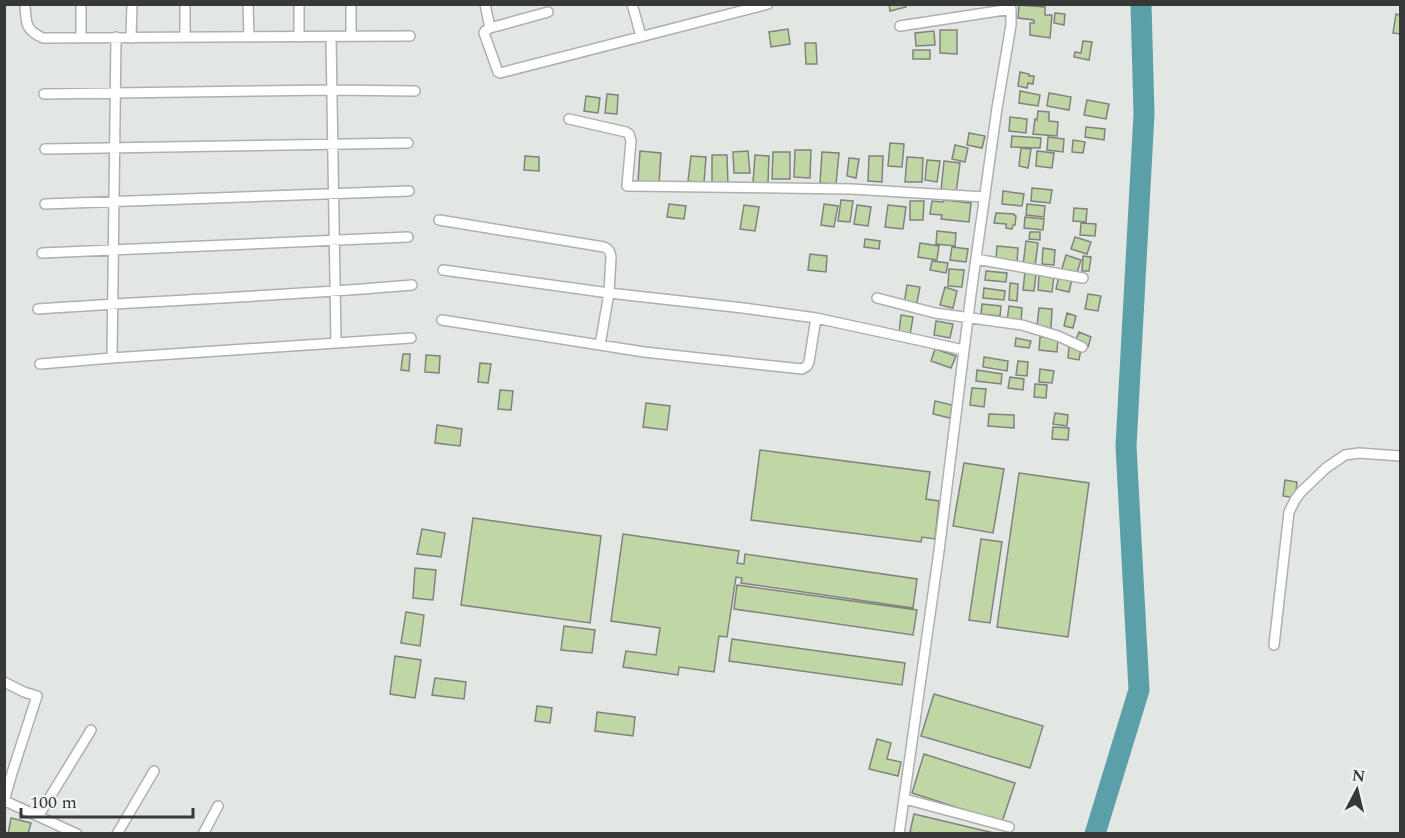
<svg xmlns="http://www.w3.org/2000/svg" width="1405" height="838" font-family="Spectral,serif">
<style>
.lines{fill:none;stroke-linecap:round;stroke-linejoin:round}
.river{stroke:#5b9fa9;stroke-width:21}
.building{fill:#c1d6a5;stroke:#81827f;stroke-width:1.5}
.minor-casing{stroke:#adb0ae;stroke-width:12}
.minor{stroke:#fff;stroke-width:9}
</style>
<rect width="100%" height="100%" fill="#e3e7e4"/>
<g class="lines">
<path class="river" d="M1095,834L1139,690L1126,446L1144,114L1141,4"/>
</g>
<path class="building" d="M889,4H905L906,7L890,11Z
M1019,5L1045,7V15H1052L1050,38L1030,35V23H1034V20L1018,18Z
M1055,13L1065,14L1064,25L1054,23Z
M1396,14L1400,15V34L1393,33Z
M788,29L790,44L771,47L769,32Z
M940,30H957V54L940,53Z
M934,31L935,45L916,46L915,33Z
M1083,41L1092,42L1089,60L1074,57L1075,52L1081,53Z
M805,43H816L817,64H806Z
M913,50H930V59H913Z
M1020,72L1029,74V76H1034L1033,84L1028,83L1027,88L1018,86Z
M1020,91L1040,95L1038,106L1019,103Z
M1049,93L1071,97L1069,110L1047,106Z
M607,94L618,95L617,114L605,113Z
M586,96L600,98L598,113L584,111Z
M1087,100L1109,104L1106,119L1084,115Z
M1038,111L1049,112V121L1058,122L1057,136L1033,134L1035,119L1037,120Z
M1010,117L1027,119L1026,133L1009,131Z
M1086,127L1105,129L1104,140L1085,137Z
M969,133L985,136L982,148L967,145Z
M1012,136L1041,138L1040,148L1011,147Z
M1048,137L1064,139L1063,152L1047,150Z
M1073,140L1085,142L1083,153L1072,152Z
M890,143L904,144L902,167L888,166Z
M955,145L968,148L965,162L952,159Z
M1021,148L1031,149L1028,168L1019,166Z
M795,150H811L810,178L794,177Z
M640,151L661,153L659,184L638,182Z
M748,151L750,173H734L733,152Z
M1037,151L1054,153L1052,168L1036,166Z
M773,152H790V179H772Z
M822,152L839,153L836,184L820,183Z
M712,155H727L728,185H712Z
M755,155L769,156L768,183H753Z
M525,156L539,157V171L524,170Z
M691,156L706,157L704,183L688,181Z
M869,156H883L882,182L868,181Z
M907,157L923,158L922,182H905Z
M849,158L859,159L856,178L847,176Z
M927,160L940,161L937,182L925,180Z
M944,161L960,163L956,193L941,191Z
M1032,188L1052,190L1050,203L1031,201Z
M1003,191L1024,194L1022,206L1002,204Z
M841,200L853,201L850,222L838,221Z
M944,200L971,203L969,222L941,219L942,215L930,214L932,201L943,202Z
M910,201H924L923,220H910Z
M669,204L686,206L684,219L667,217Z
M824,204L838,206L834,227L821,225Z
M1027,204L1045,206L1044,217L1026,215Z
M744,205L759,207L755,231L740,229Z
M857,205L871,207L868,226L854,224Z
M888,205L906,207L903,229L885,227Z
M1074,208L1087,209L1086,222L1073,221Z
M996,213L1014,214V215L1016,216L1015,225H1013L1012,229L1006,228V224L994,223Z
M1025,217L1044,219L1043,230L1024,228Z
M1081,223L1096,224L1095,236L1080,235Z
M937,231L956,233L955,246L936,244Z
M1030,232H1040V240L1029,239Z
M1075,237L1091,242L1087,254L1071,249Z
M865,239L880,241L879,249L864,247Z
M1026,241L1038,243L1035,266L1023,265Z
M920,243L939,246L937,260L918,257Z
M997,246L1018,248L1017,262L996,259Z
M952,247L968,249L966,262L950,260Z
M1043,248L1055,250L1054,265L1042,264Z
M810,254L827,256L826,272L808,270Z
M1066,255L1081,260L1076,276L1061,272Z
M1083,256L1091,257L1089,271H1082Z
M932,261L948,263L946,273L930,270Z
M949,269L964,270L962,287L948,286Z
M986,271L1007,273L1006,282L985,280Z
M1025,272L1036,274L1034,291L1023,290Z
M1039,274L1054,275L1052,292L1038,290Z
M1059,276L1072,279L1069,292L1056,289Z
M1010,283L1018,284L1017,301L1009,300Z
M907,285L920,287L916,307L904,305Z
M945,287L957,291L953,308L940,305Z
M984,288L1005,291L1004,300L983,298Z
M1088,294L1101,296L1098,311L1085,309Z
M982,304L1001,306L1000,316L981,314Z
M1009,306L1022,308L1021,322L1007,321Z
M1039,308L1052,309L1051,328L1037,326Z
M1067,313L1076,316L1073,328L1064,326Z
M901,315L913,317L910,335L899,333Z
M936,321L953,324L950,338L934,335Z
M1079,332L1091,337L1088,347L1075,342Z
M1040,337L1058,338L1057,352L1039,350Z
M1016,338L1031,341L1029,348L1015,346Z
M1069,347L1081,349L1079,360L1068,358Z
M935,349L956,356L951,368L931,361Z
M403,354H410L409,371L401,370Z
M426,355L440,356L439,373L425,372Z
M984,357L1008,361L1007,371L983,367Z
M1018,361L1028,362L1027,376L1016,375Z
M480,363L491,364L488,383L478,382Z
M1040,369L1054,371L1052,383L1039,382Z
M977,370L1002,374L1001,384L976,381Z
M1010,377L1024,379L1023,390L1008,388Z
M1035,384L1047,385L1046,398L1034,397Z
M972,388L986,389L984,407L970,405Z
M500,390L513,391L511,410L498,409Z
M935,401L952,405L950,418L933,414Z
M646,403L670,406L667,430L643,427Z
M1055,413L1068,415L1067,426L1053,424Z
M989,414L1014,415V428L988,426Z
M437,425L462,429L460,446L435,443Z
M1053,427L1069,428L1068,440L1052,439Z
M760,450L930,472L926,499L939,501L935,539L922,537L921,542L751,520Z
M964,463L1004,469L993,533L953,526Z
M1019,473L1089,483L1068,637L997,627Z
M1285,480L1297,482L1295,498L1283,496Z
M473,518L601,536L590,623L461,605Z
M422,529L445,533L441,557L417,554Z
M623,534L739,551L737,563L744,564L745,554L917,579L913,608L741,583L742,578L736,577L727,637L719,636L714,672L679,667L678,675L623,667L626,651L656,655L660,628L611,621Z
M981,539L1002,542L990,623L969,620Z
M415,568L436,570L433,600L413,598Z
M737,585L917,610L913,635L734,609Z
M406,612L424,615L420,646L401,643Z
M564,626L595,630L592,653L561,650Z
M732,639L905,663L902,685L729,661Z
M395,656L421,660L415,698L390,694Z
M435,678L466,682L464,699L432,695Z
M934,694L1043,726L1030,768L921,736Z
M537,706L552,708L550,723L535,721Z
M597,712L635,717L633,736L595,731Z
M877,739L891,743L887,759L901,762L898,776L869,769Z
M924,754L1015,783L1002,822L912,793Z
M914,814L998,834H916L910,832Z
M11,818L31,823L28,834H8Z"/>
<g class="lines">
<defs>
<path id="minor" d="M25,4C26,23 25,30 43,38L410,36
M81,4V38
M248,4L249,37
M299,4V37
M351,4V36
M485,4L490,28L485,31L484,33L498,72L500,73L768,4
M632,4L641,36
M900,26L1011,9
M490,28L548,12
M185,37V4
M331,37L336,343
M131,38L132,4
M44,94L332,90L415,91
M569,119L626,132L629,134L631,141L627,186L851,189L985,197
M45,149L408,143
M45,204L409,191
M439,220L604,247C609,249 610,251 611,257L609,293L600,345
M42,253L408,237
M976,259L1083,278
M443,270L609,293L743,308L816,318L964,350
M877,298L935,313L1022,325L1058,336L1082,347
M38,309C162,300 287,296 412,285
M442,320L644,352L802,369L807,366L809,362L816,318
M112,358L116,37
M40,364L112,358L411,338
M1274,645L1289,512L1295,500L1301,492L1326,468L1345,455L1359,453L1400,456
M4,682L24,692L37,696L12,773L4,801
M905,799L1009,827
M5,801L77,834
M39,815L91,730
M117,834L154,771
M203,834L218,806
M899,834L939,551L971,294L997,108L1011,25V9L1009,4"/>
</defs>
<use href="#minor" class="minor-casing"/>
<use href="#minor" class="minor"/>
</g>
<rect width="1405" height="838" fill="none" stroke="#373938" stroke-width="12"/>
<g transform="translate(1357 790) rotate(7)" stroke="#f0f4f1" stroke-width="4.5" paint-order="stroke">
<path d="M0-4.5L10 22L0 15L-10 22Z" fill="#373938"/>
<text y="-9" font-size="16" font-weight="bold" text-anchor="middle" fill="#373938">N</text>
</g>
<path d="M21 808v9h172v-9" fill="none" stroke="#373938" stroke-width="3"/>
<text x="30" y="808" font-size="18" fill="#373938" stroke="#f0f4f1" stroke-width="4.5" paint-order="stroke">100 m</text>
</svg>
